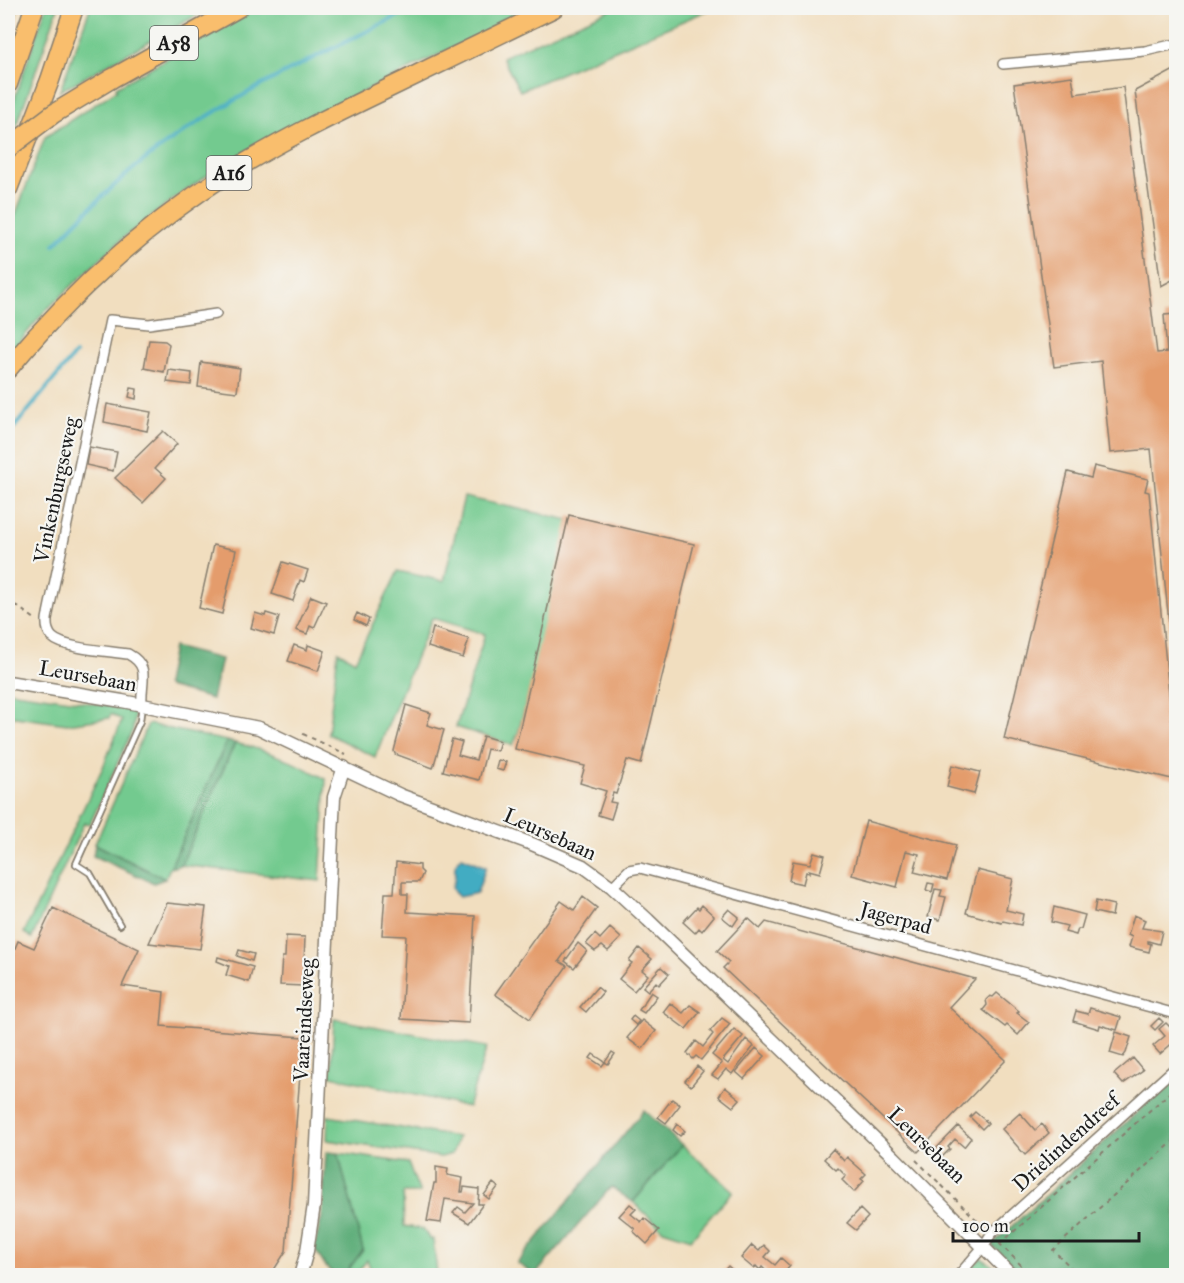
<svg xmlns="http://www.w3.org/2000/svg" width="1184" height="1283" font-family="'IM FELL Great Primer',serif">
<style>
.green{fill:#73ca8f;stroke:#487356;stroke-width:1.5}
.forest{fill:#5eae7a;stroke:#3d654b;stroke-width:1.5}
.water{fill:#43acc2;stroke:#30646f;stroke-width:1.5}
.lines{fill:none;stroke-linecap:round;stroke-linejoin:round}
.stream{stroke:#43acc2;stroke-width:4}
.building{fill:#e49c6c}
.service-casing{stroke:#867d6e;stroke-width:8}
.minor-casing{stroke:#867d6e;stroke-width:12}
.tertiary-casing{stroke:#867d6e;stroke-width:15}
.motorway-casing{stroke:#867d6e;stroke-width:21}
.path{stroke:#867d6e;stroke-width:2;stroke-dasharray:4.5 4.5;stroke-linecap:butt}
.service{stroke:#fff;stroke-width:4.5}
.minor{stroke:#fff;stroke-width:9}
.tertiary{stroke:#fff;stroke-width:12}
.motorway{stroke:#f9be6d;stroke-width:18}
.motorway-bridge-casing{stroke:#867d6e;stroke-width:21;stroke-linecap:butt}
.motorway-bridge{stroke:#f9be6d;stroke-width:18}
.labels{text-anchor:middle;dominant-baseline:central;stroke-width:4.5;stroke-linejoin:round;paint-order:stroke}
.shield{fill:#f6f6f2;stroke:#5d5d5c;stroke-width:1.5}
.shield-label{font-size:20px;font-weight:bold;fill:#1c1c1c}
.street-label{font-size:21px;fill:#1c1c1c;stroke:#f6f6f2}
</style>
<rect width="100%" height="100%" fill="#f6f6f2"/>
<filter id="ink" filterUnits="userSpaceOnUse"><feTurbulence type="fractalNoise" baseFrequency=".0167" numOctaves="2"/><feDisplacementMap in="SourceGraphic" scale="12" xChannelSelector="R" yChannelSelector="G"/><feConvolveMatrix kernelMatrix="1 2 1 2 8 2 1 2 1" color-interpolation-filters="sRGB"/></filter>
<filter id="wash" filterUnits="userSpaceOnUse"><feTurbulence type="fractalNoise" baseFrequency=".008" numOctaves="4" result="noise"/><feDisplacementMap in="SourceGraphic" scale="24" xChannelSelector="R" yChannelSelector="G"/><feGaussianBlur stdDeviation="1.35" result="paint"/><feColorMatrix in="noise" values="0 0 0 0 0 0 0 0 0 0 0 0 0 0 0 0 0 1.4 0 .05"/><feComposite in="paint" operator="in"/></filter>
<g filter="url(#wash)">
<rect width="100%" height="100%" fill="#f1debf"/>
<path class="green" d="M8,8H18L8,36Z
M46,8H58L8,150V117Z
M90,8H210L60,91Z
M257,8H533L274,136L222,165L171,201L124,237L45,311L8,356V234L45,137L117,90L116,87Z
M613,8H713L520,91L502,57Z
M464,497L574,521L518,733L513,745L456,727L485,634L432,618L375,757L328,734L338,651L355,661L398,571L444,581Z
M8,691L132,709L135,713L133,729L90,824L84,823L32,938L24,933L103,767L122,720L111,714L109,718L67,724L8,716Z
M148,724L227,741L165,879L95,844Z
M235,743C268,750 296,763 326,779L320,881L181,865Z
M334,1019L487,1047L468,1107L331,1076Z
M328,1116L458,1137L452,1154L441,1157L327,1140Z
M682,1145L733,1191L691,1239L663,1230L633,1202Z
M338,1153L408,1163L420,1193H403L404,1226L423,1229L430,1240L433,1239L437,1273L433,1276L373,1275L367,1260L356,1275H344L363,1250Z
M981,1258L989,1263L1003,1275H964Z"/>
<path class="forest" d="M173,647L221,659L212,699L168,687L166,684Z
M227,741L235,743L181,865L170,868Z
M95,844L165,879L154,883L93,856Z
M1176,1077V1275H1024L991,1245Z
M644,1110L682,1145L633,1202L611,1187L535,1275L517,1263Z
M326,1152L338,1153L363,1250L344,1275C327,1276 323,1261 314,1248L322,1217Z"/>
<path class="water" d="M462,857L486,867L477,893L459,897L454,892L452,887C459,874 449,865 462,857Z"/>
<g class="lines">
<path class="stream" d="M54,245C83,215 113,184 147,158C228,96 323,54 414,8
M8,435L75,354"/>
</g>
<g id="blocks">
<path class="building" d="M1176,69V278L1161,286L1135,91Z
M1072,76L1075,94L1123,87L1157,353L1167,352L1164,315L1176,314V679L1175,680L1151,449L1110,453L1101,361L1054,367L1014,84Z
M149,340L165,341L169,344L164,372L144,368Z
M201,362L240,368L237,392L198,387Z
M169,370L192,373L191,385L167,382Z
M131,388L137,389L136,399L129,397Z
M107,404L151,412L147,431L104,422Z
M163,431L177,444L155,468L166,478L143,503L115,478Z
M89,447L117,452L113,471L86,465Z
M1094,466L1148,479L1145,491L1149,492L1176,763V780L1004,739L1068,472L1091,478Z
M569,515L694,544L641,764L627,760L616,794L613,793L610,802L616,803L611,819L598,815L606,791L580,783L585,766L515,749Z
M213,545L236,550L222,614L199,608Z
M283,562L308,570L304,582L300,580L293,601L272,594Z
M311,596L326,602L314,628L310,626L307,634L296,630Z
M255,613L265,616L266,613L279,617L274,635L251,628Z
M357,613L369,619L366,626L354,620Z
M433,628L469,639L463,658L428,647Z
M294,645L307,650L308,645L325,651L318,671L288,661Z
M406,705L431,713L427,725L444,730L433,768L395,754L394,751Z
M483,736L500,741L497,751L487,749L479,780L443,771L452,739L462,742L458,755L476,760Z
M498,760L506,762L503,771L496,769Z
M952,765L980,772L974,794L947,787Z
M866,821L956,845L947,880L914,872L919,854L906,851L897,887L852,875Z
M814,852L825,855L820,873L809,870V873L806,872L803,884L789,881L793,861L810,864Z
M396,862L420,865V870L423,873L419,882H402V894H408L407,912L475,916L469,1023L401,1019L406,936L382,935L385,893H394Z
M977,870L1013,879L1006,910L1023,914L1021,925L1003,921L1002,923L966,913Z
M928,883L934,884L932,892L926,890Z
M935,889L942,890L940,896L946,897L940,920L928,917Z
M583,897L597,908L559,961L567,966L530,1019L495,994L561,901L574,910Z
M1096,901L1114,905L1112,916L1094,912Z
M167,903L206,907L200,949L149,943Z
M702,905L714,916L702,931L699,928L695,933L683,922L697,907L699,909Z
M1054,907L1085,915L1081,929H1078L1076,935L1065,932L1067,926L1051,922Z
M53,908L139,949L122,986L164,992L161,1026L303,1037L286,1251L270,1276H8V965L18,941L34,948Z
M729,909L739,917L733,926L722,917Z
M1134,915L1145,920L1142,928L1162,931L1159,944L1148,941V943L1151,944L1149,952L1129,947L1132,937L1128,935Z
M748,918L760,929L766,922L975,979L949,1007L1006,1060L918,1152L723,968L729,962L717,951Z
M610,928L621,938L608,951L602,946L595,951L586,944L595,934L600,939Z
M286,936L305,937L303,986L280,985L282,957H285Z
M578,943L587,951L574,968L565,961Z
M639,948L652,959L642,970L648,975L634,991L619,979L632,963L629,961Z
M239,950L254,954L252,961L237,956Z
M218,957L253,967L249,982L226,975L229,966L217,961Z
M661,967L669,974L659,985L656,982L648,991L643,987Z
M597,987L603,992L586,1012L580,1007Z
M651,992L657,996L644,1013L639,1010Z
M997,993L1019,1011L1017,1013L1029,1022L1018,1035L1007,1025L1005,1027L983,1010L987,1005L986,1000L990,996L993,997Z
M670,1003L683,1013L690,1005L700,1012L686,1029L663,1012Z
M1090,1008L1121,1017L1117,1030L1100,1025L1099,1029L1073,1021L1076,1011L1088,1014Z
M633,1016L639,1021L636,1025L630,1020Z
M722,1018L730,1024L701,1060L696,1056L693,1059L687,1053L696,1041L703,1047L713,1034L710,1031Z
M1159,1018L1163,1022L1155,1030L1151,1026Z
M642,1020L656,1031L642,1049L627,1038Z
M1166,1023L1176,1033V1040L1160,1054L1153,1046L1165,1036L1159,1029Z
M734,1029L743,1036L723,1060L728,1064L746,1039L754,1046L732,1074L726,1069L718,1079L712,1075L722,1063L712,1055Z
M1116,1032L1131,1037L1126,1053L1123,1057L1110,1053Z
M756,1048L765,1056L744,1079L736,1072Z
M612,1052L615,1054L608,1064L605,1062Z
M593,1054L605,1062L602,1066L590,1058Z
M1133,1058L1143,1070L1123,1084L1114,1074Z
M697,1066L703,1071L691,1086L685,1081Z
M725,1087L740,1099L733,1107L719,1096Z
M672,1099L680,1105L666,1123L658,1117Z
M975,1112L988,1123L982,1129L970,1117Z
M1020,1113L1035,1130L1042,1124L1049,1133L1025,1155L1002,1129Z
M677,1124L685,1131L680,1136L673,1130Z
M958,1126L971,1138L964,1147L955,1139L948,1147L950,1149L939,1160L932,1153Z
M833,1149L844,1161L847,1157L866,1174L861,1179L864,1181L854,1192L842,1180L846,1176L838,1168L836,1170L824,1159Z
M436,1167L448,1169L447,1175L463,1178L461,1192H463L464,1187L479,1189L478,1204H483L469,1223L453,1213L458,1207L465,1212L473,1203L445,1199L441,1223L427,1221L434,1183H436Z
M493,1183L498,1187L489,1199L484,1195Z
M630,1204L636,1209L631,1214L641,1222L644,1218L659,1230L647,1244L633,1231L635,1229L619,1216Z
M860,1209L868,1217L856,1230L847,1223Z
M752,1245L759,1251L764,1245L770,1251L765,1257L775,1265L781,1258L790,1266L784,1273L786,1276H762L766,1271L762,1267L760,1270L756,1266L754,1269L741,1258Z
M728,1266L739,1276H724L722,1273Z"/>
</g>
</g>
<g filter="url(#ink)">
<use href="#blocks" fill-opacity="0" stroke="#867d6e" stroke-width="1.5"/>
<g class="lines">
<defs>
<path id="service" d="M120,925L90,873L76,864L140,721L142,705"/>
<path id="minor" d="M1003,64L1145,51L1176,44
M142,705C140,682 152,667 128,654C110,651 64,649 52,637C46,630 46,622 48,614L110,320L149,324L216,314
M612,887L629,870L640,868L1176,1014
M958,1276L983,1247L991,1234L1176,1067"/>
<path id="tertiary" d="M8,682L122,701L259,728L400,795L532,844L583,866L612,887L648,920L894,1157L1012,1276
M300,1276L307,1251L314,1205L334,797L344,767"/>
<path id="motorway" d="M111,79L238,8
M8,84L34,8
M8,189L50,80L74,8
M8,369C70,294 144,227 227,174C278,142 333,115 387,89C443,62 499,35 554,8"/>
</defs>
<use href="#service" class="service-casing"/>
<use href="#minor" class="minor-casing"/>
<use href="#tertiary" class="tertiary-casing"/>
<use href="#motorway" class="motorway-casing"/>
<path class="path" d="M8,600L35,619
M114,686L132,689
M303,734L346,754
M916,1160L983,1226
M999,1243L1032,1276
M1000,1244L1176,1087
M1080,1276L1053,1250L1176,1139"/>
<use href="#service" class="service"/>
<use href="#minor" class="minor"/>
<use href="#tertiary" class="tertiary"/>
<use href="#motorway" class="motorway"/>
<defs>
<path id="motorway-bridge" d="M8,148L53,114L111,79"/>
</defs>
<use href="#motorway-bridge" class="motorway-bridge-casing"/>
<use href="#motorway-bridge" class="motorway-bridge"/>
</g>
</g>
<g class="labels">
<g class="shield">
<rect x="150" y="26" width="48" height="34" rx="4.5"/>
<rect x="206.5" y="156" width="45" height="34" rx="4.5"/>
</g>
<g class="shield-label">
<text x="174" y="43">A58</text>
<text x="229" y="173">A16</text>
</g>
<g class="street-label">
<text transform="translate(56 490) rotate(-78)">Vinkenburgseweg</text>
<text transform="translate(88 676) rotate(10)">Leursebaan</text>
<text transform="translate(550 834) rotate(24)">Leursebaan</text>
<text transform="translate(896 918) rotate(15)">Jagerpad</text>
<text transform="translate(304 1020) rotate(-87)">Vaareindseweg</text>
<text transform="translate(1066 1142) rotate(-42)">Drielindendreef</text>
<text transform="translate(927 1145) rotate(44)">Leursebaan</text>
</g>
</g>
<rect width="1184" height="1283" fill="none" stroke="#f6f6f2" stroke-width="30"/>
<path d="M953 1232v9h186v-9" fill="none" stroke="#1c1c1c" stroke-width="3"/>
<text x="962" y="1232" font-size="18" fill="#1c1c1c" stroke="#f6f6f2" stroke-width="4.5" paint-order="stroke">100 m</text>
</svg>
